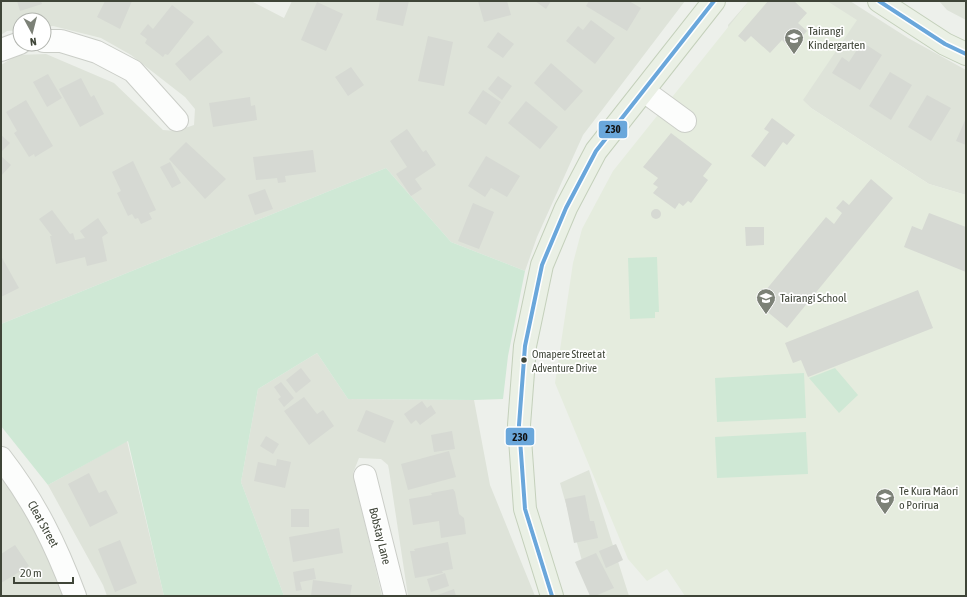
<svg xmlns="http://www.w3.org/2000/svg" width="967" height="597" font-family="'Asap Condensed',sans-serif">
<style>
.residential{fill:#dee3d9}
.education{fill:#e5ecde}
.green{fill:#cfe8d5}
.building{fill:#d6d9d3}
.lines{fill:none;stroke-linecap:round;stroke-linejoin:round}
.minor-casing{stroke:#cbcec8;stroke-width:24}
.major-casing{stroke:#c4d0bb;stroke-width:24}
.minor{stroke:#fcfdfc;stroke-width:22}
.major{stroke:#eaf0e5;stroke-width:22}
.bus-1-casing{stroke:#fff;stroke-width:7}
.bus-1{stroke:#6aa7db;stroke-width:4}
.bus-dot{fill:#3f4538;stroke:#fff;stroke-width:1.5}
.labels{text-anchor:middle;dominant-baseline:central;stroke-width:3.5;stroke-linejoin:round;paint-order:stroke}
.bus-label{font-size:11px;fill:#3f4538;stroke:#fff;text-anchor:start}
.poi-label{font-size:12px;fill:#3f4538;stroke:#fff;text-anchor:start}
.street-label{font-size:12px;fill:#3f4538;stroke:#fff}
.line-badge{stroke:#fff;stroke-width:1.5}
.pale-badge-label{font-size:11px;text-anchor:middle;font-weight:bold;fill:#111}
</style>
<rect width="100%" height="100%" fill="#edf0eb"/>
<path class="residential" d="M1,1H251L284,18L292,1H685L583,135L537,237L525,271L451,242L386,168L1,324V65L17,55L46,54L114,83L163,130L176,131L194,125L195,109L185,97L131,55L101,38L53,26L44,27V20H20V30L7,31L1,35Z
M749,1H850L908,38L966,70V195L929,184L811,108L730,34L728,25Z
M939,1H966V20L947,10Z
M317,353L348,399L474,400L490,485L535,596H408L389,470L388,465L381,459L359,458L353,473L382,596H284L241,482L258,389Z
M127,441L164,596H107L103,585L48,485Z
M1,469L71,596H1Z
M589,470L629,596H592L560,483Z"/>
<path class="education" d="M749,1H827L857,20L803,100L811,108L929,184L966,195V596H685L667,569L647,581L628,559L555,383L573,263L582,229L613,171Z"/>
<path class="green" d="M386,168L451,242L525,271L508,356L503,399L474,400L348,399L317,353L258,389L241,482L284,596H164L128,441L48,485L1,426V324Z
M657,257L659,312H655V318L630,319L628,258Z
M835,368L858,395L839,413L809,378Z
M804,373L806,418L717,422L715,378Z
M806,432L808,474L717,478L715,437Z"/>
<path class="building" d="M17,1H41L42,4L20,11Z
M105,1H132L120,29L97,17Z
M380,1H409L403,26L376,20Z
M478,1H507L511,15L484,22Z
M535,1H551L546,9Z
M589,1H629L641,8L627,31L586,6Z
M768,1H794L807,13L798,23L807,31L791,49L782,40L770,53L751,36L745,42L738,36Z
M317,2L343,14L326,51L301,40Z
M172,5L194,22L168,55L165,54L163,57L145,43L147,39L140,34L148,24L153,29Z
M591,20L615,38L595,64L566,41L578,26L583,30Z
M498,32L514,44L503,58L487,47Z
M208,35L223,52L190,81L175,64Z
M428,36L453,42L444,86L418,81Z
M862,42L882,55L860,90L832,73L842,57L849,62Z
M551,63L583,91L565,111L534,83Z
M351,67L364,85L348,96L335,77Z
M890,72L912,85L891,120L869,106Z
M48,74L62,98L47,107L33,82Z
M498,76L512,86L502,100L488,89Z
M81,78L91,97L94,95L104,114L80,127L59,89Z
M483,90L501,102L486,125L468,113Z
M927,95L951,108L931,141L908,127Z
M250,97L251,106L255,105L257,120L213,127L209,103Z
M26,100L53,146L35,157L34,154L29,157L14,133L17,131L6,112Z
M526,101L558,127L540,149L508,123Z
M772,118L795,135L787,145L783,142L765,167L751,156L769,132L764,129Z
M966,118V145L956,141Z
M407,129L423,152L426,150L436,165L415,179L422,189L411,196L396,174L407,167L390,141Z
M671,133L712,164L703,176L708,180L691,203L688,201L683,206L679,203L675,209L653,193L658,187L653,184L658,178L643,167Z
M1,135L10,143L1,152Z
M186,142L226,179L205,199L169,159Z
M313,150L316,172L285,176L286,182L278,183L277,178L256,180L253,157Z
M1,156L11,165L1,176Z
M486,156L520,176L507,197L491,188L485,197L468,186Z
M133,161L156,210L149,213L152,219L141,224L138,218L135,219L132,214L128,216L117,193L121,191L112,172Z
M170,162L181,183L172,188L160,167Z
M871,179L893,198L787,328L764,309L770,303L761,296L826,217L834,224L842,213L836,208L843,200L849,205Z
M265,189L273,209L255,215L248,195Z
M473,203L494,212L479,249L458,241Z
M651 214a5 5 0 1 1 10 0a5 5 0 1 1-10 0Z
M52,210L70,234L73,233L75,240L85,238L80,231L98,218L108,233L102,237L107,261L87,266L85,257L56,264L50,236H52L39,219Z
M929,213L966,227V272L904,247L912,226L922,230Z
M745,227H764V245L746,246Z
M1,256L19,288L1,297Z
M918,290L933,328L808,377L801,360L793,363L785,343Z
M301,368L311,381L296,393L286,380Z
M281,382L294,398L284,407L278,399L281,397L274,387Z
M304,397L317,414L323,410L334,426L309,445L284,411Z
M422,401L427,408L431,405L436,413L420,425L416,420L411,424L404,414Z
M366,410L394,421L385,443L357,431Z
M452,431L455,449L434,452L431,435Z
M266,436L279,444L273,454L260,446Z
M449,451L456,477L408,490L401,464Z
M277,459L291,462L285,488L254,481L258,462L276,466Z
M89,473L99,493L106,490L118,513L90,527L68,484Z
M453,489L455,492L459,514L464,518L466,534L441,538L439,521L413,525L409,499L432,495L431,493Z
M585,495L590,521H594L598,538L574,543L565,499Z
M291,509H309V527H291Z
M339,528L343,553L293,562L289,537Z
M120,540L137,583L115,592L98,549Z
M448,542L453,569L442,571L443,573L415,578L410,551H415L414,549Z
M616,544L623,560L606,568L599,551Z
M15,545L29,566L1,583V554Z
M596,553L614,588L595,596H590L575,562Z
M314,568L316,579L300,582L302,590L296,591L293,572Z
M445,573L449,586L431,592L427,579Z
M313,580L352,585L350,596H311Z
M454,589L456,596H435Z"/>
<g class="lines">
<defs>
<path id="minor" d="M44,41H61L97,52L133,71L177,120
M1,50L20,43
M644,91L685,121
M1,458C35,502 56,545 75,596
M365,476L395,596"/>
<path id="major" d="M879,1L945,44L966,54
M552,596L525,509L519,425L525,346L542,265L566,208L596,151L714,1"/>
</defs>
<use href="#minor" class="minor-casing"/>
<use href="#major" class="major-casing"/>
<use href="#minor" class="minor"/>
<use href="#major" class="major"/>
<defs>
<path id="bus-1" d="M879,1L945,44L966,54
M552,596L525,509L519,425L525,346L542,265L566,208L596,151L714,1"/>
</defs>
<use href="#bus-1" class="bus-1-casing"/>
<use href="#bus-1" class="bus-1"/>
</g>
<defs>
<symbol id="school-pin" viewBox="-11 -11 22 30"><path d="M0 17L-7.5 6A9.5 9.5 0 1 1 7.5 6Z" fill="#7c8177" stroke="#fff"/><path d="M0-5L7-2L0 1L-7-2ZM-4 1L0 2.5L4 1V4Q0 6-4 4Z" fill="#fff"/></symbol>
</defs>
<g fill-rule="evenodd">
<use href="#school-pin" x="783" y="27" width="22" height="30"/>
<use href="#school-pin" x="755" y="287" width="22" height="30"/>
<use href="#school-pin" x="874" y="487" width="22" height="30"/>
</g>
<circle class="bus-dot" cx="524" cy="360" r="3.5"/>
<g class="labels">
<g class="bus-label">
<text x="532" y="354">Omapere Street at<tspan x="532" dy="14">Adventure Drive</tspan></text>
</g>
<g class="poi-label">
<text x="808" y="31">Tairangi<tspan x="808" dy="14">Kindergarten</tspan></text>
<text x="780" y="298">Tairangi School</text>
<text x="899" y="491">Te Kura Māori<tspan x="899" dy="14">o Porirua</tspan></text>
</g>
<g class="street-label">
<text transform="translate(43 524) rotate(61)">Cleat Street</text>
<text transform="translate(380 536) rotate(76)">Bobstay Lane</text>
</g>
</g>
<g class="line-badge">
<rect x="598" y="120" width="30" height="19" rx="4" fill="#6aa7db"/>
<rect x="505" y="427" width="30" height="19" rx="4" fill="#6aa7db"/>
</g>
<g class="pale-badge-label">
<text x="613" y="133">230</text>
<text x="520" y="441">230</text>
</g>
<rect width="967" height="597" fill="none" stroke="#3f4538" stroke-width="4"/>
<g transform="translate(32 32) rotate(173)"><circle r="19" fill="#ffffff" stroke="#b2b5af"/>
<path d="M0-3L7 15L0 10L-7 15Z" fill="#7c8177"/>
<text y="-6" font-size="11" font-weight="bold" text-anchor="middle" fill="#3f4538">N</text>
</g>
<path d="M14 577v6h59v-6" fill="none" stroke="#3f4538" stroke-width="2"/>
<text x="20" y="577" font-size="12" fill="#3f4538" stroke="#ffffff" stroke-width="3" paint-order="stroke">20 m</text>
</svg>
